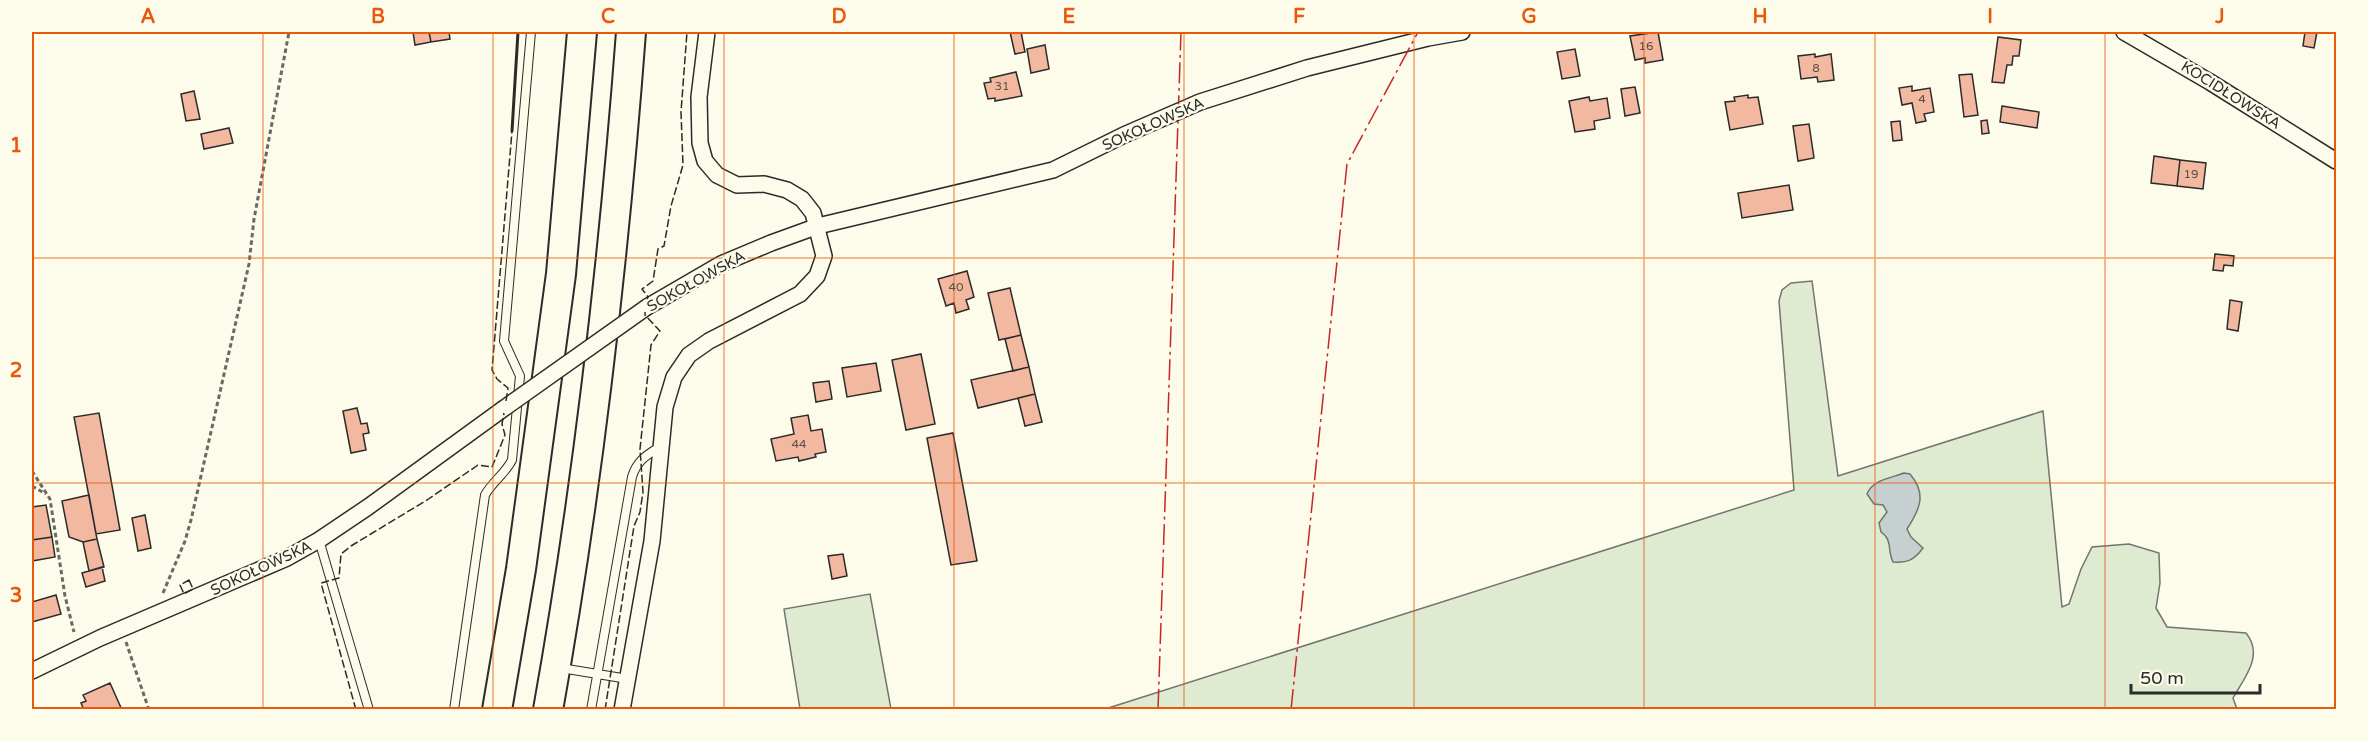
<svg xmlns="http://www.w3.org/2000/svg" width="2368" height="741" font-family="'Varela Round',sans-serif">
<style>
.green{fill:#deebd1;stroke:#74746e;stroke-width:1.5}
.water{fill:#c7d0d0;stroke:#74746e;stroke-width:1.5}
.building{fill:#f2b8a0;stroke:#2b2b2b;stroke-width:1.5}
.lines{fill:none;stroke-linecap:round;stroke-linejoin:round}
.service-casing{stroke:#2b2b2b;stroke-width:10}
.minor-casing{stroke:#2b2b2b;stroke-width:18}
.motorway-casing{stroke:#2b2b2b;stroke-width:32}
.path{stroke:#6a6964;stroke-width:3;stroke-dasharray:4.5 3;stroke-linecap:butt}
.service{stroke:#fdfbea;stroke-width:8}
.minor{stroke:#fdfbea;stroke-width:15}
.motorway{stroke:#fdfbea;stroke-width:28}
.minor-bridge-casing{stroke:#2b2b2b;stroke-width:18;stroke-linecap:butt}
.minor-bridge{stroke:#fdfbea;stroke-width:15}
.fence{stroke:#2b2b2b;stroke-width:1.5;stroke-dasharray:8 3;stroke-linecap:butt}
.wall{stroke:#2b2b2b;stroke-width:3}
.power{stroke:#c62828;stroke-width:1.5;stroke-dasharray:21 4.5 3 4.5;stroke-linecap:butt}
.grid{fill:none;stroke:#e8590c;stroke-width:1.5;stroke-opacity:0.55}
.labels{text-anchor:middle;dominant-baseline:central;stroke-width:4.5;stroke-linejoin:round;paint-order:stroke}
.number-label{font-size:12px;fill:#5d4e48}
.street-label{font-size:15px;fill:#2b2b2b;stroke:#fdfbea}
.neatline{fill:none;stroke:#e8590c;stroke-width:2}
.grid-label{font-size:20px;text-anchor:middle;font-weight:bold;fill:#e8590c}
</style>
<rect width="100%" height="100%" fill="#fdfbea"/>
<path class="green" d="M1812,281L1838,476L2043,411L2062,607L2069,604L2081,569L2092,547L2129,544L2159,553L2160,583L2156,608L2167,627L2246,633C2264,655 2245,677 2233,698L2237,709L1102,710L1794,490L1779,301L1782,290L1791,283Z
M870,594L891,709H800L784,609Z"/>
<path class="water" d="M1904,473L1910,474C1927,494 1920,509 1907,529L1911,537L1923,548C1914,560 1908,563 1893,562C1887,550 1893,540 1881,532L1879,523L1887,512L1883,505L1874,504L1867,494C1872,480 1891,478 1904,473Z"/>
<path class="building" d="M413,32H429L431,42L415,45Z
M429,32H449L450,39L431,42Z
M1010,32H1021L1025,52L1015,54Z
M1658,32L1663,60L1645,63V58L1635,60L1630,36Z
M2305,32H2317L2314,48L2303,46Z
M1998,37L2021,40L2019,56H2013L2012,65H2007L2004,83L1992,82Z
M1045,45L1049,69L1031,73L1027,49Z
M1575,49L1580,76L1562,79L1557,52Z
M1815,54V57L1831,54L1834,80L1818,82L1817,77L1801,79L1798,56Z
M1016,72L1022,96L995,101V98L988,99L984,83L991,82L990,78Z
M1972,74L1978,115L1964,117L1959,75Z
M1912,86V91L1930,88L1934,112L1924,114L1926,121L1916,123L1912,103L1902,105L1899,88Z
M1635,87L1640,113L1625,116L1621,89Z
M194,91L200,119L186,121L181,94Z
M1748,95V98L1758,97L1763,124L1730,130L1725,102L1735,101L1734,97Z
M1589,97L1590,101L1607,98L1610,118L1594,121L1595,129L1575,132L1569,101Z
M2002,106L2039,112L2037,128L2000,122Z
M1987,120L1989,133L1982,134L1981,121Z
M1900,121L1902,140L1893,141L1891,122Z
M1809,124L1814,158L1798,161L1793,126Z
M229,128L233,143L204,149L201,134Z
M2154,156L2180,160L2177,186L2151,183Z
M2180,160L2206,163L2203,189L2177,186Z
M1789,185L1793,210L1742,218L1738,193Z
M2215,254L2234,256L2233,266L2224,265L2223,271L2213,270Z
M967,271L974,297L966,300L969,309L956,313L954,303L946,306L938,279Z
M1010,288L1021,335L999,340L988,293Z
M2230,300L2242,302L2238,331L2227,329Z
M1021,335L1029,367L1013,371L1005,339Z
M921,354L935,424L906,430L892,360Z
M876,363L881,391L847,397L842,368Z
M1029,367L1035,394L978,408L971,380Z
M829,381L832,399L816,402L813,383Z
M1035,394L1042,422L1025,426L1018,398Z
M357,408L361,424L367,423L369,433L363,434L366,450L351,453L343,411Z
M99,413L120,530L96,534L74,417Z
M808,415L811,431L822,429L826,452L815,454L816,457L799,461L798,457L776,461L771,439L794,434L791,418Z
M953,433L977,561L951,565L927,438Z
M89,495L97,539L83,542L69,537L62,501Z
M46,505L52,537L32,540V507Z
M145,515L151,548L138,551L132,518Z
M52,537L55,557L32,561V540Z
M97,539L104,567L89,571L83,542Z
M843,554L847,576L832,579L828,556Z
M102,567L105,581L86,587L82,573Z
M56,595L61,614L32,622V602Z
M110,683L122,710H84L81,703L86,701L83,695Z"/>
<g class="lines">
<defs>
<path id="service" d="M319,540L369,710
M561,668L628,679
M454,710L485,495C492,482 505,474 512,460L520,376L504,341L531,32
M591,710L632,477C637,460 647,455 661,446"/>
<path id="minor" d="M2124,32L2210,82L2336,161
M647,307L721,264L771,243L818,226L1053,170L1124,135L1200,102L1307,68L1428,38L1462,32
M32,671L100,638L287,558L319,540L368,507L503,409
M622,710L652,541L665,407L674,377L689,355L709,341L800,294L817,276L824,256L813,213L802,199L787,190L764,184L737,185L717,175L705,161L700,143L699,97L707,32"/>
<path id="motorway" d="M497,710L521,569L561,274L582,32
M548,710C588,486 614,258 631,32"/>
</defs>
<use href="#service" class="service-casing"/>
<use href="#minor" class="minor-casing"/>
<use href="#motorway" class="motorway-casing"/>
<path class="path" d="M32,471L50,499L65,596L74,632
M32,486L46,494
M163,593L185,541L191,520L249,264L254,219L289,32
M126,642L149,710"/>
<use href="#service" class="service"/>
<use href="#minor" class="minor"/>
<use href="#motorway" class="motorway"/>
<defs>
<path id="minor-bridge" d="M503,409L647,307"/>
</defs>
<use href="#minor-bridge" class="minor-bridge-casing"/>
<use href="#minor-bridge" class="minor-bridge"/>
<path class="fence" d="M647,303L648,297L642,289L653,281L658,249L664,246L671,206L683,165L681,112L687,32
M506,401L508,388L497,379L492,370L512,131
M189,580L193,589L184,594L180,585Z
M356,710L321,583L339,578L341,554L351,546L427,500L478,465L492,467L505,435L502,424L504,413
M605,710L634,526L640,512L643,492L640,449L651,345L660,331L645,315V312"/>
<path class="wall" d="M512,131L518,32"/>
<path class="power" d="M1158,710L1181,32
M1291,710L1347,164L1418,32"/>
</g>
<path class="grid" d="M263,32V710M493,32V710M724,32V710M954,32V710M1184,32V710M1414,32V710M1644,32V710M1875,32V710M2105,32V710M32,258H2336M32,483H2336"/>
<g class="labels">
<g class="number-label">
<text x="1646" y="46">16</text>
<text x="1816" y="68">8</text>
<text x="1002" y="86">31</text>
<text x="1922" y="99">4</text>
<text x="2191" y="174">19</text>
<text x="956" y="287">40</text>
<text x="799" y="444">44</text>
</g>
<g class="street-label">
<text transform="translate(2231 95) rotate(32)">KOCIDŁOWSKA</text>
<text transform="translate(1153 124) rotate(-24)">SOKOŁOWSKA</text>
<text transform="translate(696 281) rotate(-29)">SOKOŁOWSKA</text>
<text transform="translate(261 568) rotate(-25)">SOKOŁOWSKA</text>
</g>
</g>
<rect width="2368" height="741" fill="none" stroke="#fdfbea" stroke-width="66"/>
<path d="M2131 684v9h129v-9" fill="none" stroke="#2b2b2b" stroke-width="3"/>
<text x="2140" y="684" font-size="18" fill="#2b2b2b" stroke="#fdfbea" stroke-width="4.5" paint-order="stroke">50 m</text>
<rect x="33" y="33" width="2302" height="675" class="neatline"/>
<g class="grid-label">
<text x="148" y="23">A</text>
<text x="378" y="23">B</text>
<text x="608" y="23">C</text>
<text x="839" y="23">D</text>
<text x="1069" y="23">E</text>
<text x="1299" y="23">F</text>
<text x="1529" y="23">G</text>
<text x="1760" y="23">H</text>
<text x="1990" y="23">I</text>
<text x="2220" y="23">J</text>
<text x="16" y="152">1</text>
<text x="16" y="377">2</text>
<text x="16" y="602">3</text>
</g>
</svg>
